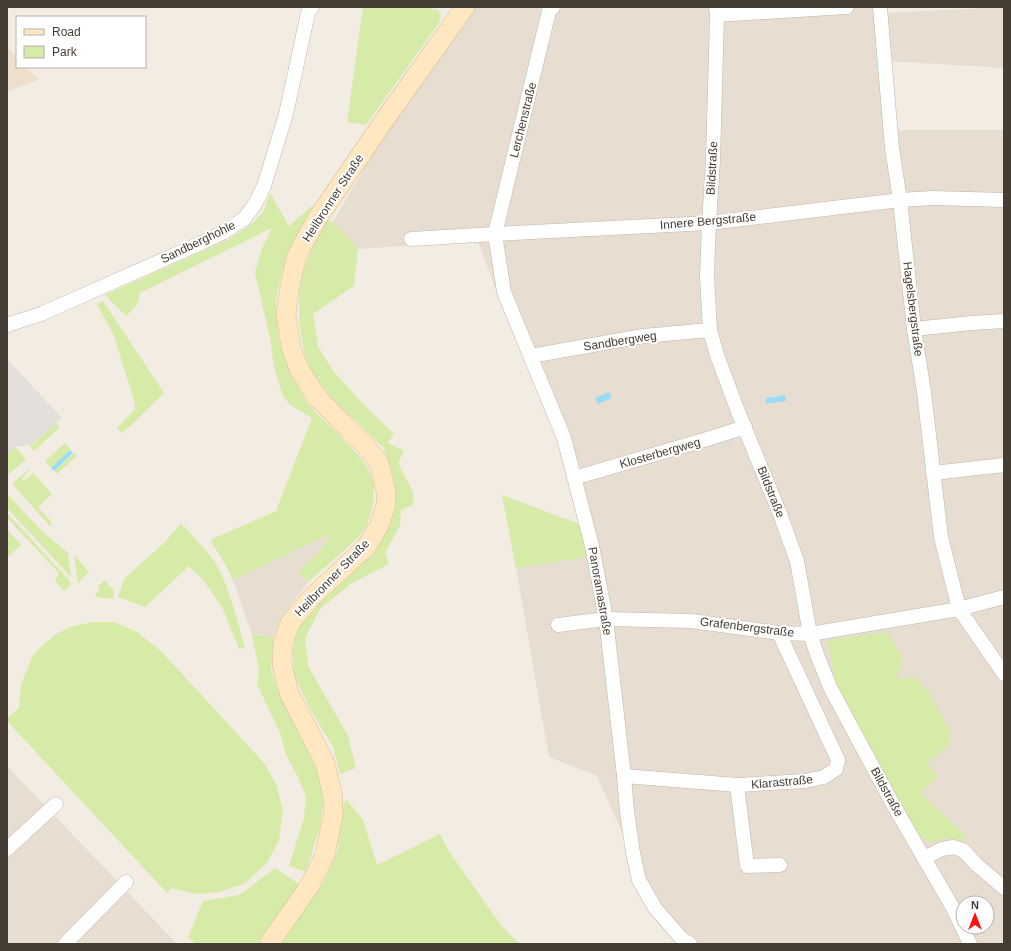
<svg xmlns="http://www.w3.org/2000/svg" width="1011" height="951" font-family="Arial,sans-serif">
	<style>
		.residential { fill: #e7ddd1; fill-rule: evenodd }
		.education { fill: #eddfcc }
		.green { fill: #d6eba8 }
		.parking { fill: #e3dfdc }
		.water { fill: #9adcf5 }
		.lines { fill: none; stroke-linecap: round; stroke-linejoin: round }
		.minor-casing { stroke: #c2b5a8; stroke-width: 15 }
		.secondary-casing { stroke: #dabd91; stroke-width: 20 }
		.minor { stroke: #fff; stroke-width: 14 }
		.secondary { stroke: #ffe8c1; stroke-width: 19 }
		.labels { text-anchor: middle; stroke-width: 4; stroke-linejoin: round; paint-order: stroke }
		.street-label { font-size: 12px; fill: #453c33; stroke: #fff }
	</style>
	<rect width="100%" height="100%" fill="#f3ece3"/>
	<g class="residential">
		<path d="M 460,7 L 886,7 L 886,13 L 1004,7 L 1004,68 L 890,61 L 896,130 L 1004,130 L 1004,944 L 680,944 L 654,914 L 633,884 L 624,836 L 597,776 L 549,757 L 516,568 L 588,557 L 568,465 L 504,312 L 478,241 L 358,249 L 333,222 L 431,53 ZM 963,903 L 987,903 L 987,927 L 963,927 Z"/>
		<path d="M 331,534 L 320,552 L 298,571 L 308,582 L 281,619 L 274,637 L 252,635 L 233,580 Z"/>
		<path d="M 7,766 L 177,944 L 7,944 Z"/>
	</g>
	<path class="education" d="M 7,47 L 17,57 L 17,67 L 26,67 L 39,80 L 7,91 Z"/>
	<g class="green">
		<path d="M 363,7 L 422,7 L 438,10 L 441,16 L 439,23 L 366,125 L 347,122 Z"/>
		<path d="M 270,193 L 289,226 L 314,204 L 295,239 L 286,260 L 278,287 L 276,303 L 279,341 L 289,371 L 306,401 L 317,414 L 348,444 L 362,460 L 369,471 L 374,485 L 373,506 L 367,525 L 358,538 L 308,582 L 298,571 L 320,552 L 330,534 L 233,580 L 224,562 L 210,540 L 276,511 L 312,418 L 290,405 L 283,396 L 274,367 L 270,338 L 255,273 L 261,251 L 272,228 L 140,293 L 137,305 L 126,316 L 105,295 L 227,240 L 252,224 L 263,212 Z"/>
		<path d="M 325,221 L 333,222 L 358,249 L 354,286 L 313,314 L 318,347 L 334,372 L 364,405 L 394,434 L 388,443 L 404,451 L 398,463 L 414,494 L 413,505 L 401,510 L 400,526 L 385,553 L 389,564 L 352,583 L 320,609 L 305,638 L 308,666 L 348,736 L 356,768 L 340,774 L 333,747 L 309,707 L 294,674 L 293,654 L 295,639 L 298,628 L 311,610 L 375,552 L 384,537 L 396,503 L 395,484 L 391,468 L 383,447 L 335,401 L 322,386 L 310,368 L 304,352 L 299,321 L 299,294 L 302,276 L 308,258 Z"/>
		<path d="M 103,301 L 164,393 L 130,426 L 122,433 L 117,428 L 135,409 L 135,404 L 114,336 L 97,304 Z"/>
		<path d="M 50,416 L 59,426 L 59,428 L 34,451 L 25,440 L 33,444 L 54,425 Z"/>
		<path d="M 65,443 L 71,449 L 51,468 L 45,461 Z"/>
		<path d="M 15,447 L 26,459 L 7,476 L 7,454 Z"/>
		<path d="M 74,453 L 77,456 L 57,474 L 54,471 Z"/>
		<path d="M 29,469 L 30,470 L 22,478 L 24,481 L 33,473 L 52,494 L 38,507 L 52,523 L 50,526 L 13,485 L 13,483 Z"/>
		<path d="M 7,494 L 43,532 L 68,553 L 71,577 L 7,508 Z"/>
		<path d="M 502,495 L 579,524 L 588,557 L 516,568 Z"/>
		<path d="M 7,513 L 70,581 L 71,585 L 64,591 L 55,581 L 59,573 L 7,518 Z"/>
		<path d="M 181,523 C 191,535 203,546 212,558 C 229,582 237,620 245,648 L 239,649 L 223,609 L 204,581 L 189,566 L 145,607 L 118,597 L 124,579 L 166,541 Z"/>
		<path d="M 7,529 L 21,545 L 7,558 Z"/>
		<path d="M 74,555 L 89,572 L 78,583 Z"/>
		<path d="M 104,580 L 114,590 L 113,599 L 97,597 L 95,595 L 100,590 L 98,587 Z"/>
		<path d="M 92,622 L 114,622 L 137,632 L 161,651 L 264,763 L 276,783 L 283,811 L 279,840 L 267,863 L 244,884 L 219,892 L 196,894 L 171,888 L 167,893 L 7,721 L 7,718 L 19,708 L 21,685 L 32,657 L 41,647 L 56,634 L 70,627 Z"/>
		<path d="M 887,632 L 903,659 L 897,679 L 915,677 L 928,691 L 952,735 L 948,746 L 926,764 L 939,776 L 920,793 L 965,835 L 965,841 L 946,838 L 931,843 L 919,836 L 834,682 L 832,660 L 826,641 L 834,639 Z"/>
		<path d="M 252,635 L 274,637 L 271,669 L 280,697 L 306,747 L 324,786 L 323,806 L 320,827 L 306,872 L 289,866 L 304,818 L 306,796 L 297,775 L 286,755 L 280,733 L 257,684 L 259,670 Z"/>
		<path d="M 346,799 L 363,820 L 377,865 L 440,834 L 448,850 L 500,924 L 519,944 L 281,944 L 325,880 L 339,847 L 335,826 Z"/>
		<path d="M 275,868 L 299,884 L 277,918 L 256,944 L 196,944 L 188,937 L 203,901 L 239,895 L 266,875 Z"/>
	</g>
	<path class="parking" d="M 7,359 L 62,418 L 32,444 L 15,447 L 7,454 Z"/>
	<g class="water">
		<path d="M 609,392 L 612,398 L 598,404 L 595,398 Z"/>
		<path d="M 785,395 L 786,401 L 766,404 L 766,398 Z"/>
		<path d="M 70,450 L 73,453 L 54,471 L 51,468 Z"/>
	</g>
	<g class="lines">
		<g class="minor-casing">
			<g id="minor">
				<path d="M 553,7 L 549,11 L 495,234 L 504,292 L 564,438 L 592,546 L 606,619 L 624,776 L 627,811 L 633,853 L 639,880 L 655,908 L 682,939 L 690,944"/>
				<path d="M 716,7 L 717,15 L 713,160 L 709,223 L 707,276 L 710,330 L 717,355 L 737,409 L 780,514 L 797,561 L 810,634 L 818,657 L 830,687 L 891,801 L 953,908 L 970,944"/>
				<path d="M 880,7 L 892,148 L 900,200 L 914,329 L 924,392 L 941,537 L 959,609 L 1004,674"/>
				<path d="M 717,15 L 847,7"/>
				<path d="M 411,239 L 495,234 L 709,223 L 900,200 L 933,198 L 1004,200"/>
				<path d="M 7,325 L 41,314 L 201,243 L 222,233 L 244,219 L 255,204 L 264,186 L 286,114 L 308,13 L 312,7"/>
				<path d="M 914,329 L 972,323 L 1004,321"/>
				<path d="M 531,356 L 643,336 L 710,330"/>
				<path d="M 933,473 L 1004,465"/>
				<path d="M 574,478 L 714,437 L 745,427"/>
				<path d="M 558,625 L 606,619 L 691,621 L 779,633 L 810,634 L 959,609 L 1004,597"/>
				<path d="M 624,776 L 737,785 L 805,781 L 824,777 L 836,769 L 838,760 L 779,633"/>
				<path d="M 737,785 L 747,866 L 780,865"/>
				<path d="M 7,849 L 56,804"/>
				<path d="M 924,858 L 942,849 L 953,847 L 963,850 L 977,865 L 1004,888"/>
				<path d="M 65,944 L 126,882"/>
			</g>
		</g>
		<g class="secondary-casing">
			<path id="secondary" d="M 269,944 L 310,885 L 325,855 L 333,815 L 333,797 L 325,763 L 289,693 L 282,665 L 283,644 L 290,623 L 312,597 L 366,547 L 379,526 L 386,505 L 386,491 L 379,463 L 363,443 L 348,429 L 317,397 L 299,369 L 291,347 L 286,314 L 290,285 L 297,255 L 317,219 L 388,115 L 465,7"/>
		</g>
		<use href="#minor" class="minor"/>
		<use href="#secondary" class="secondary"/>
	</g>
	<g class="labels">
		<g class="street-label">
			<text transform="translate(523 120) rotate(-76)" y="4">Lerchenstraße</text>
			<text transform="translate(712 168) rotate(-87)" y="4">Bildstraße</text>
			<text transform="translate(333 198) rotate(-57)" y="4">Heilbronner Straße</text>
			<text transform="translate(708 221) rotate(-5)" y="4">Innere Bergstraße</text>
			<text transform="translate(198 242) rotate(-26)" y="4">Sandberghohle</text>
			<text transform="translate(913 309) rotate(83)" y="4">Hagelsbergstraße</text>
			<text transform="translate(620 341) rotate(-9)" y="4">Sandbergweg</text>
			<text transform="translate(660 453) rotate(-16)" y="4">Klosterbergweg</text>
			<text transform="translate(771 492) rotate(68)" y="4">Bildstraße</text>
			<text transform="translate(332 578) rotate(-46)" y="4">Heilbronner Straße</text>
			<text transform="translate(600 591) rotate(80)" y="4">Panoramastraße</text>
			<text transform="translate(747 627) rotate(7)" y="4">Grafenbergstraße</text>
			<text transform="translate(782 782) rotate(-5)" y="4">Klarastraße</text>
			<text transform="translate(887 792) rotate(61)" y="4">Bildstraße</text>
		</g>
	</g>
	<rect width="1011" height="951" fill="none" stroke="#453c33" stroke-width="16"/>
	<rect x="16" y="16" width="130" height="52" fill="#ffffff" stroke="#b5b1ad"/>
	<rect x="24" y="29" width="20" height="6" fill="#ffe8c1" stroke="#b5b1ad"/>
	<text x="52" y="36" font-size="12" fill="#453c33">Road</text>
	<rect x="24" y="46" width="20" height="12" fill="#d6eba8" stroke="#b5b1ad"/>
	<text x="52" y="56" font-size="12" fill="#453c33">Park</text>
	<g transform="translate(975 915)"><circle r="19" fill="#ffffff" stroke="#b5b1ad"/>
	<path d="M0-3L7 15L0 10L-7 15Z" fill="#ff120e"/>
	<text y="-6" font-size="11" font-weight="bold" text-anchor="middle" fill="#453c33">N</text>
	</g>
</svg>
